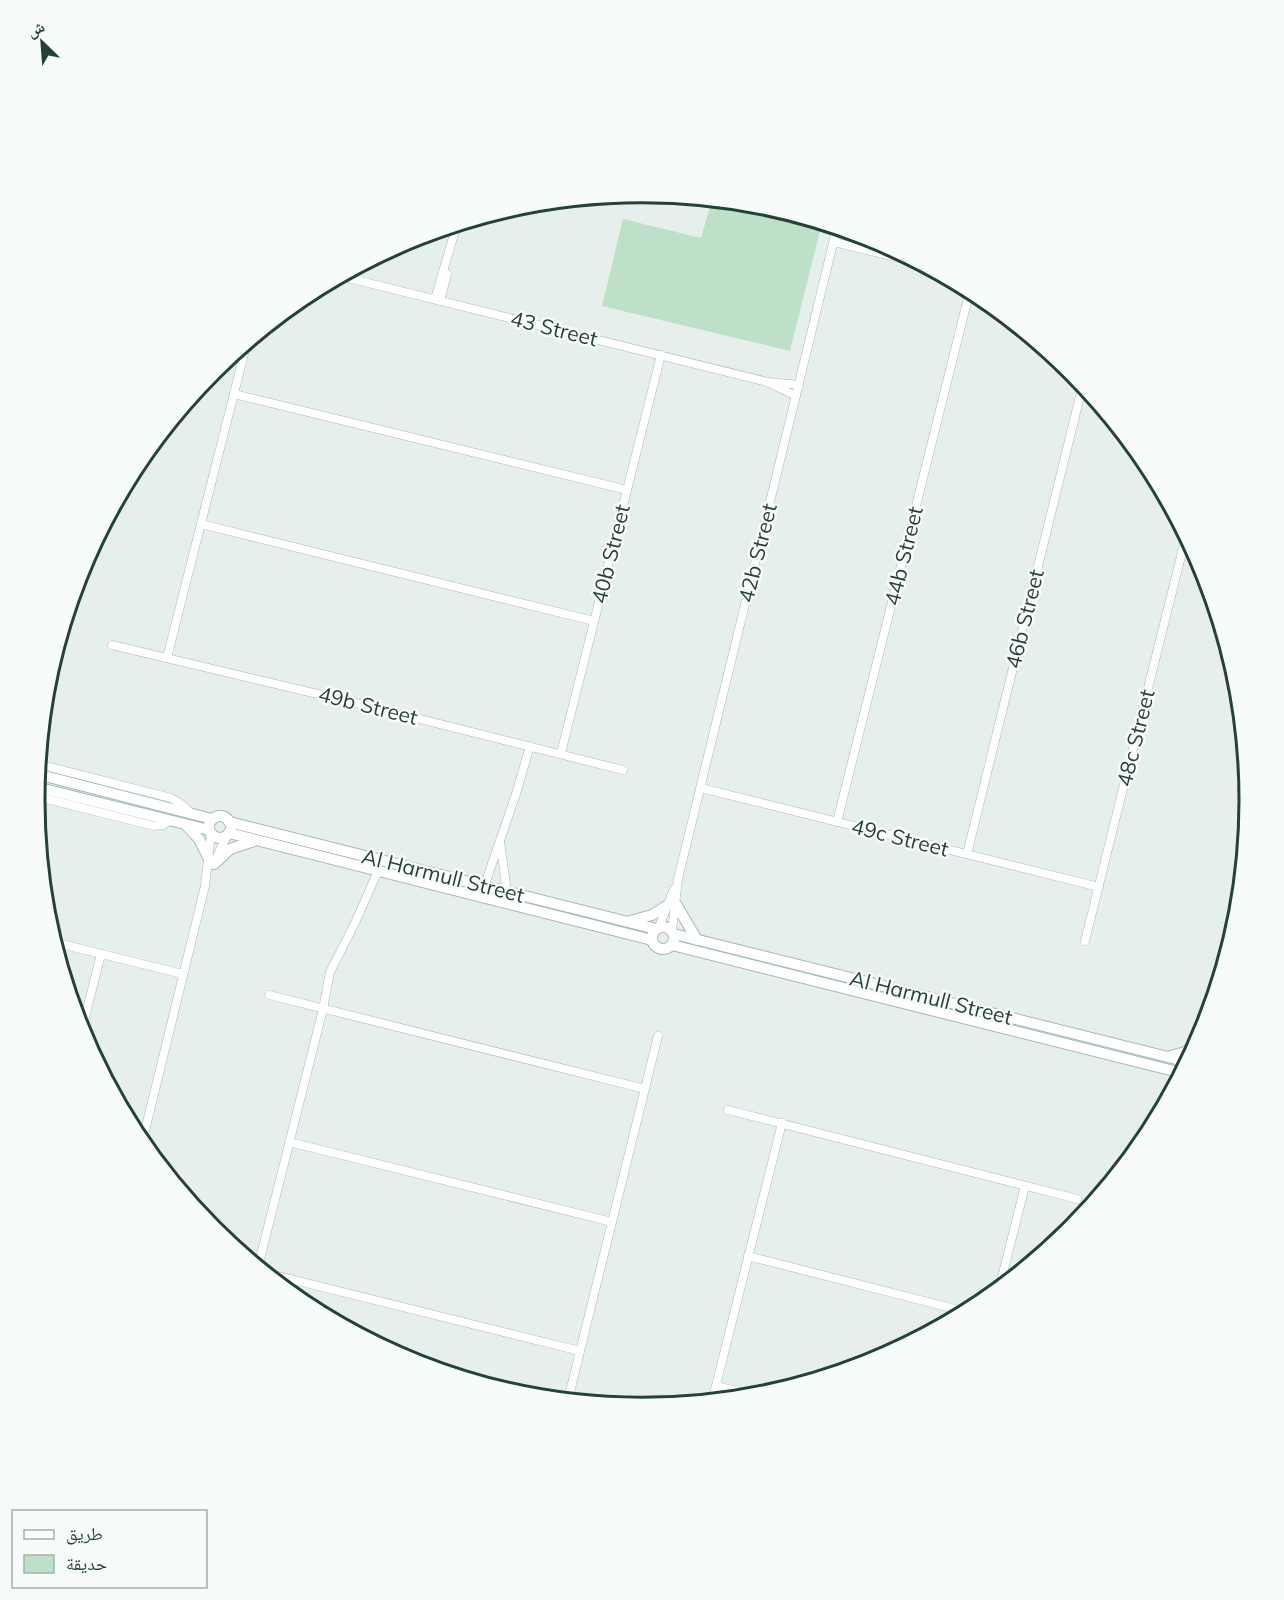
<svg xmlns="http://www.w3.org/2000/svg" width="1284" height="1600" font-family="Mulish,'Noto Naskh Arabic',sans-serif">
	<style>
		.green { fill: #bfe0c8 }
		.lines { fill: none; stroke-linecap: round; stroke-linejoin: round }
		.street-casing { stroke: #a8b8b2; stroke-width: 9 }
		.secondary-casing { stroke: #a4bbb3; stroke-width: 12 }
		.street { stroke: #fff; stroke-width: 8 }
		.secondary { stroke: #fff; stroke-width: 10 }
		.labels { text-anchor: middle; stroke-width: 5; stroke-linejoin: round; paint-order: stroke }
		.street-label { font-size: 21px; fill: #24423a; stroke: #f7fbf9 }
		.rim { fill: none; stroke: #24423a; stroke-width: 3 }
	</style>
	<rect width="100%" height="100%" fill="#e6efeb"/>
	<path class="green" d="M 712,199 L 761,204 L 822,223 L 790,351 L 602,306 L 623,219 L 701,238 Z"/>
	<g class="lines">
		<g class="street-casing">
			<g id="street">
				<path d="M 834,242 L 920,263"/>
				<path d="M 340,276 L 768,382 L 799,385"/>
				<path d="M 435,299 L 457,224"/>
				<path d="M 440,301 L 447,274"/>
				<path d="M 769,383 L 796,396"/>
				<path d="M 234,394 L 627,490"/>
				<path d="M 201,524 L 594,621"/>
				<path d="M 112,645 L 364,705 L 623,770"/>
				<path d="M 167,658 L 247,342"/>
				<path d="M 561,753 L 661,355"/>
				<path d="M 38,764 L 171,798 L 180,803 L 191,813"/>
				<path d="M 701,788 L 1099,887"/>
				<path d="M 35,796 L 154,826 L 163,825 L 170,820"/>
				<path d="M 837,822 L 970,290"/>
				<path d="M 500,842 L 507,892"/>
				<path d="M 967,854 L 1083,384"/>
				<path d="M 216,859 L 227,835"/>
				<path d="M 484,887 L 516,794 L 530,746"/>
				<path d="M 659,927 L 674,889"/>
				<path d="M 672,931 L 678,879 L 837,227"/>
				<path d="M 1085,941 L 1186,536"/>
				<path d="M 53,942 L 183,974"/>
				<path d="M 269,995 L 645,1089"/>
				<path d="M 81,1033 L 101,954"/>
				<path d="M 728,1110 L 1077,1199"/>
				<path d="M 289,1142 L 612,1222"/>
				<path d="M 142,1143 L 205,886 L 211,833"/>
				<path d="M 748,1256 L 967,1312"/>
				<path d="M 258,1267 L 323,1009 L 330,972 L 354,925 L 378,871"/>
				<path d="M 266,1273 L 580,1351"/>
				<path d="M 999,1289 L 1025,1186"/>
				<path d="M 716,1386 L 756,1396"/>
				<path d="M 568,1400 L 658,1036"/>
				<path d="M 712,1401 L 782,1123"/>
			</g>
		</g>
		<g class="secondary-casing">
			<g id="secondary">
				<path d="M 37,774 L 212,819"/>
				<path d="M 36,787 L 209,830"/>
				<circle cx="220" cy="827" r="11"/>
				<path d="M 229,822 L 656,929"/>
				<path d="M 186,825 L 199,839 L 209,859"/>
				<path d="M 229,833 L 652,940"/>
				<path d="M 214,864 L 230,849 L 254,841"/>
				<path d="M 676,904 L 697,940"/>
				<path d="M 630,921 L 652,915 L 668,905"/>
				<circle cx="663" cy="938" r="11"/>
				<path d="M 674,934 L 1188,1062"/>
				<path d="M 672,945 L 1182,1073"/>
				<path d="M 1170,1056 L 1185,1052 L 1197,1044"/>
			</g>
		</g>
		<use href="#street" class="street"/>
		<use href="#secondary" class="secondary"/>
	</g>
	<g class="labels">
		<g class="street-label">
			<text transform="translate(554 329) rotate(14)" y="7">43 Street</text>
			<text transform="translate(758 553) rotate(-76)" y="7">42b Street</text>
			<text transform="translate(611 554) rotate(-76)" y="7">40b Street</text>
			<text transform="translate(904 556) rotate(-76)" y="7">44b Street</text>
			<text transform="translate(1025 619) rotate(-76)" y="7">46b Street</text>
			<text transform="translate(368 706) rotate(14)" y="7">49b Street</text>
			<text transform="translate(1136 738) rotate(-76)" y="7">48c Street</text>
			<text transform="translate(900 838) rotate(14)" y="7">49c Street</text>
			<text transform="translate(443 876) rotate(14)" y="7">Al Harmull Street</text>
			<text transform="translate(931 998) rotate(14)" y="7">Al Harmull Street</text>
		</g>
	</g>
	<path d="M0 0H1284V1600H0ZM45 800a597 597 0 1 1 1194 0a597 597 0 1 1-1194 0Z" fill="#f7fbf9" fill-rule="evenodd"/>
	<path class="rim" d="M45 800a597 597 0 1 1 1194 0a597 597 0 1 1-1194 0Z"/>
	<rect x="12" y="1510" width="195" height="78" fill="#f7fbf9" stroke="#a3b1ad" stroke-width="1.5"/>
	<rect x="24" y="1530" width="30" height="9" fill="#ffffff" stroke="#a3b1ad" stroke-width="1.5"/>
	<text x="66" y="1540" font-size="18" fill="#24423a">طريق</text>
	<rect x="24" y="1555" width="30" height="18" fill="#bfe0c8" stroke="#a3b1ad" stroke-width="1.5"/>
	<text x="66" y="1570" font-size="18" fill="#24423a">حديقة</text>
	<g transform="translate(42 42) rotate(335)" stroke="#f7fbf9" stroke-width="4.5" paint-order="stroke">
	<path d="M0-4.5L10 22L0 15L-10 22Z" fill="#24423a"/>
	<text y="-9" font-size="16" font-weight="bold" text-anchor="middle" fill="#24423a">ش</text>
	</g>
</svg>
